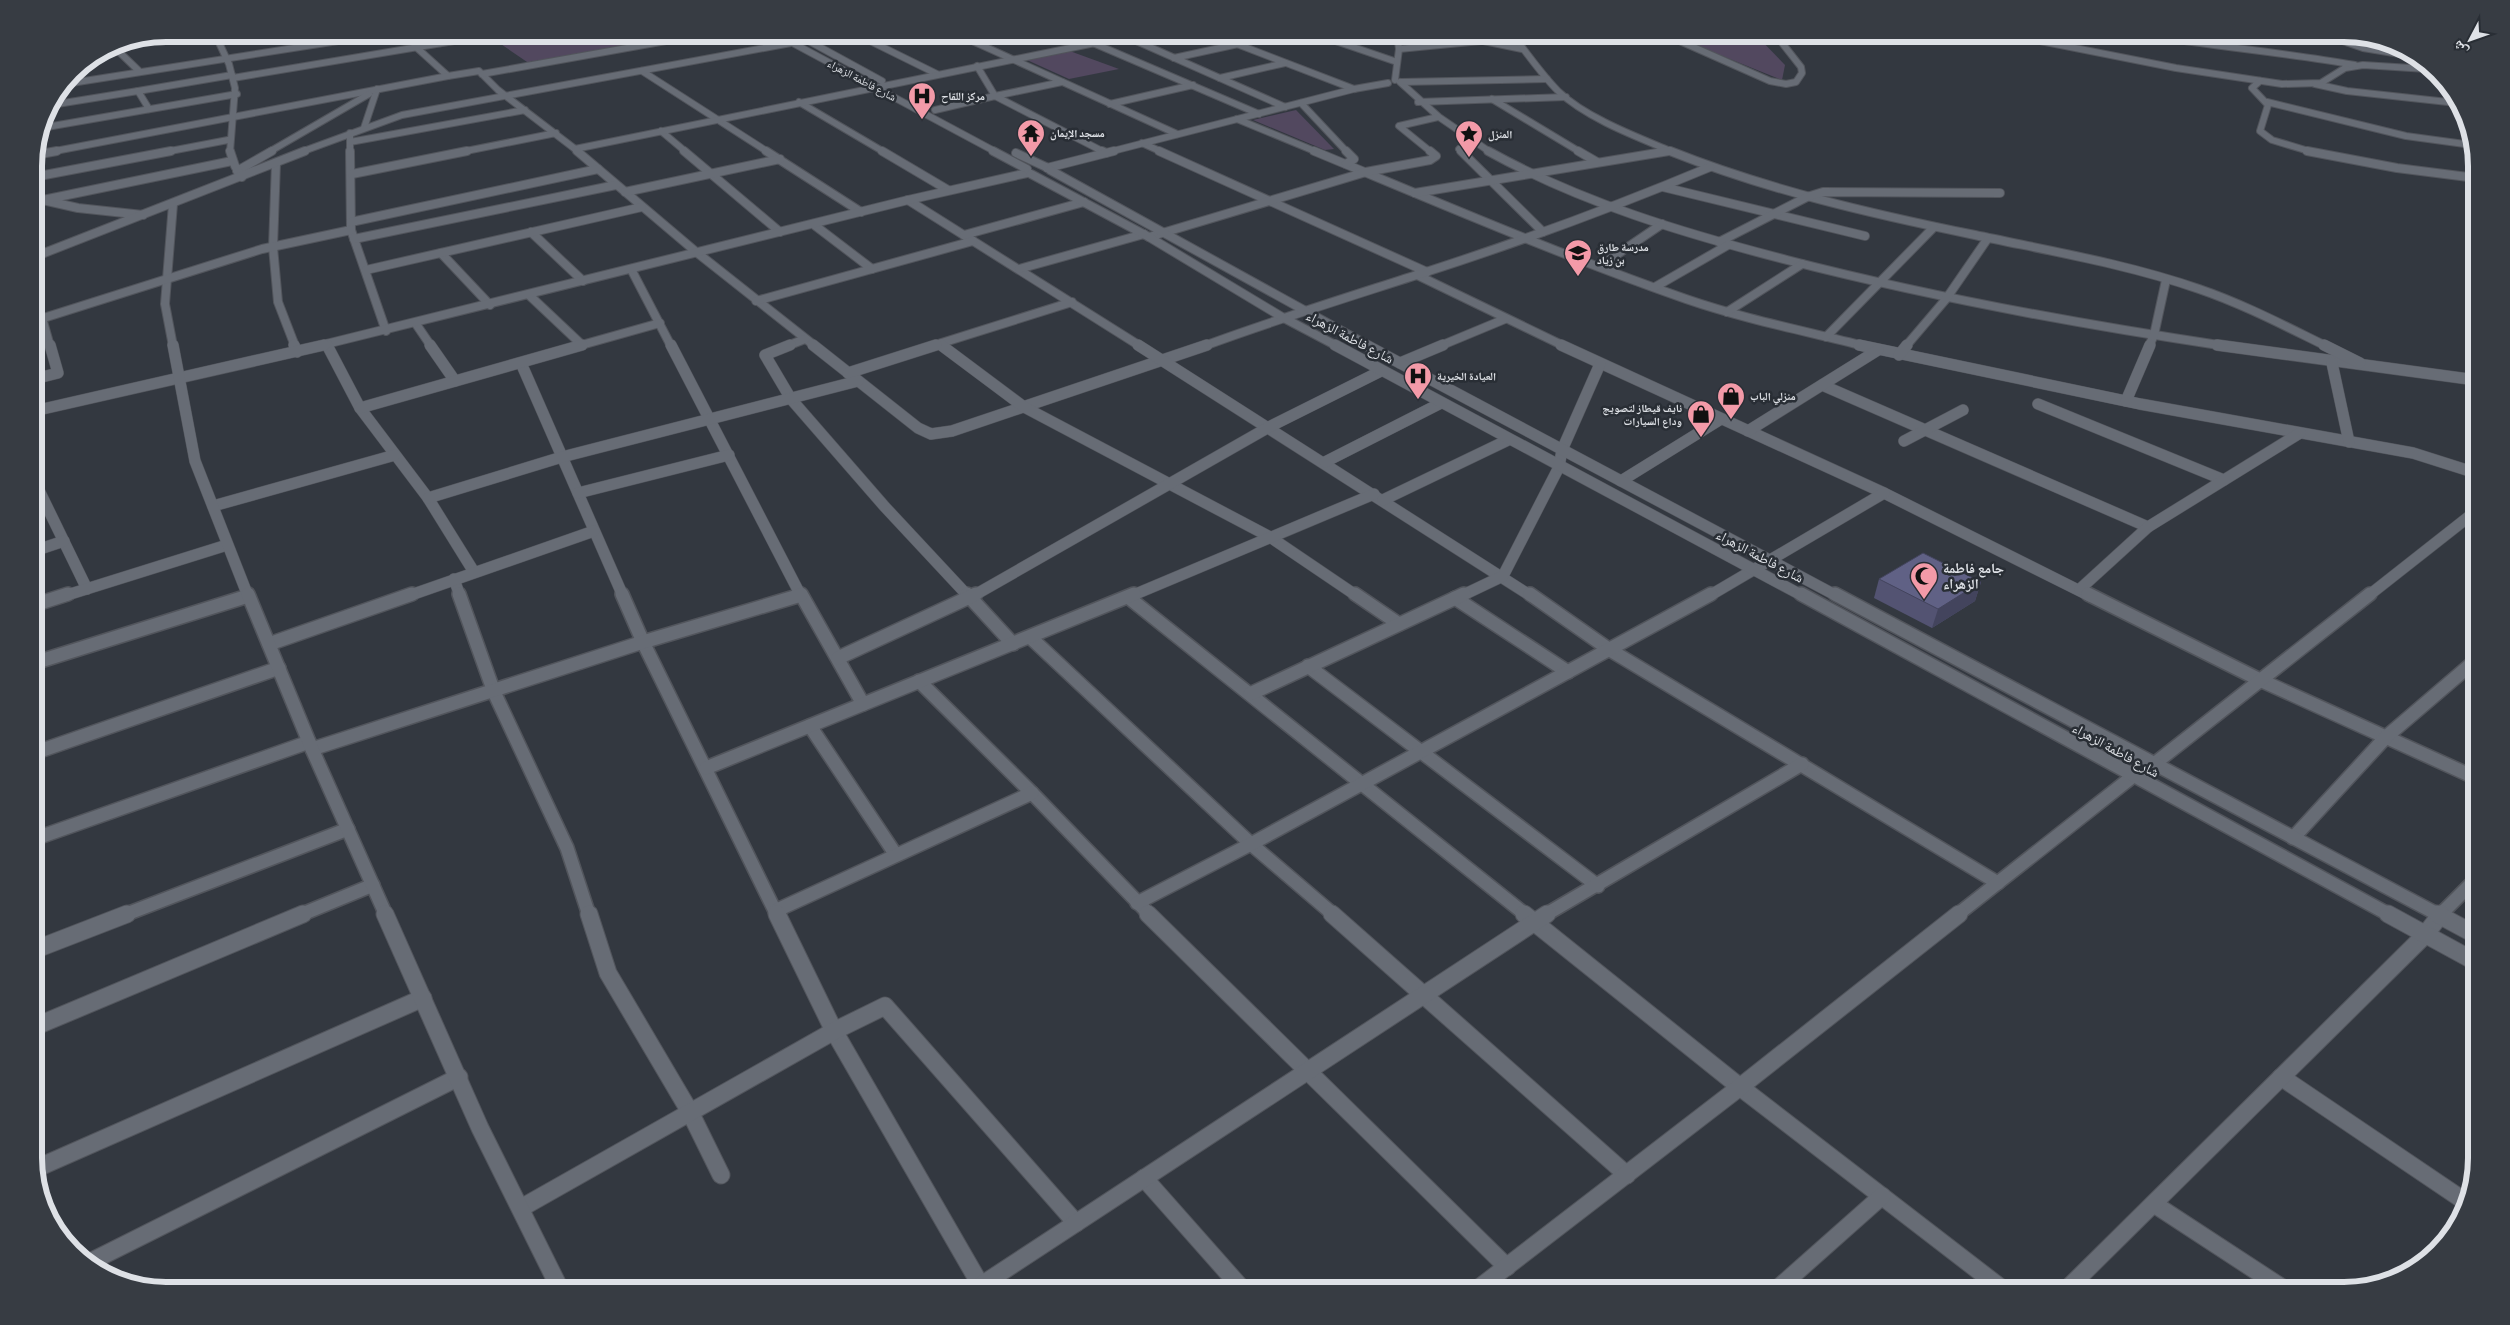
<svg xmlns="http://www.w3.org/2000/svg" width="2510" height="1325" font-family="'Crimson Pro','Noto Naskh Arabic',serif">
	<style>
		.green { fill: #52485f }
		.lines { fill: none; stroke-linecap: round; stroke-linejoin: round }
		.minor-far4-casing { stroke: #52555c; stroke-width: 8 }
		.minor-far3-casing { stroke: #52555c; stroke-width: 10 }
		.minor-far2-casing { stroke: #52555c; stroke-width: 12 }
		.minor-far1-casing { stroke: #52555c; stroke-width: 16 }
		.minor-casing { stroke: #52555c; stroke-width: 19 }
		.tertiary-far4-casing { stroke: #52555c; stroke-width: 8 }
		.tertiary-far3-casing { stroke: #52555c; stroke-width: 10 }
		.tertiary-far2-casing { stroke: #52555c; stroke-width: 12 }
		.tertiary-far1-casing { stroke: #52555c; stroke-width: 16 }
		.tertiary-casing { stroke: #52555c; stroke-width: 19 }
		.secondary-far4-casing { stroke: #52555c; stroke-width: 8 }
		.secondary-far3-casing { stroke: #52555c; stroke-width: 10 }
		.secondary-far2-casing { stroke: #52555c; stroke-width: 12 }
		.secondary-far1-casing { stroke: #52555c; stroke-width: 16 }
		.secondary-casing { stroke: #52555c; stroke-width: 19 }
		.minor-far4 { stroke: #676c75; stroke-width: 6 }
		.minor-far3 { stroke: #676c75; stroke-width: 8 }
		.minor-far2 { stroke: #676c75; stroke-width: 11 }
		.minor-far1 { stroke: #676c75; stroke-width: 13 }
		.minor { stroke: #676c75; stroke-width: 17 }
		.tertiary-far4 { stroke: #676c75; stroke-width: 6 }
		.tertiary-far3 { stroke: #676c75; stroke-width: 8 }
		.tertiary-far2 { stroke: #676c75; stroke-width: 11 }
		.tertiary-far1 { stroke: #676c75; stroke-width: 13 }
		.tertiary { stroke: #676c75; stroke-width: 17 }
		.secondary-far4 { stroke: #676c75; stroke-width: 6 }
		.secondary-far3 { stroke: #676c75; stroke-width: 8 }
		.secondary-far2 { stroke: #676c75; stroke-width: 11 }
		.secondary-far1 { stroke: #676c75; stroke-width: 13 }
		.secondary { stroke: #676c75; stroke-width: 17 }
		.wall { fill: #535372 }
		.shaded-wall { fill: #43445d }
		.building { fill: #606185; stroke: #43445d }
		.labels { text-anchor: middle; stroke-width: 5; stroke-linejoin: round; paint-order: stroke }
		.far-street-label { font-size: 11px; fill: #dee1e6; stroke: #292e35 }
		.far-poi-label { font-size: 11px; font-weight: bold; fill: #dee1e6; stroke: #292e35; text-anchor: start }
		.street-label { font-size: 14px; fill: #dee1e6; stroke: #292e35 }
		.poi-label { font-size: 14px; font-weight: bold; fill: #dee1e6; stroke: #292e35; text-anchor: start }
		.rim { fill: none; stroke: #dee1e6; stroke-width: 6 }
	</style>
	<rect width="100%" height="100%" fill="#333840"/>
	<g class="green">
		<path d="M 516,34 L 693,34 L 530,64 L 492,38 Z"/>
		<path d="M 1668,34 L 1755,34 L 1785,65 L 1782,80 Z"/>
		<path d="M 1067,50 L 1119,69 L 1069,79 L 1027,60 Z"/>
		<path d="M 1296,110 L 1334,149 L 1325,150 L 1253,120 Z"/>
	</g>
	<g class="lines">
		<g class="minor-far4-casing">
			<g id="minor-far4">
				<path d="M 427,34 L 440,43"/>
				<path d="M 856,34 L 937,74"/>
				<path d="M 957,34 L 1177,134"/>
				<path d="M 1072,34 L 1259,114"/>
				<path d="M 1211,34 L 1354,89"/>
				<path d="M 1315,34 L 1397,62"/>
				<path d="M 1450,34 L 1522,49"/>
				<path d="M 1512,34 C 1527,53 1541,74 1558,91 C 1586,118 1637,137 1673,152"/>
				<path d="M 1664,34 L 1770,81 L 1786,84 L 1796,82 L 1802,73 L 1801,67 L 1775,34"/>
				<path d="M 2004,34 L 2176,68 L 2282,84 L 2321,83 L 2345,68 L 2363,65 L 2427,69"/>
				<path d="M 2142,34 C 2213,47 2284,52 2355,65"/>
				<path d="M 2239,34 L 2283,37 L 2305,34 L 2325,35 L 2363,48 L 2412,56"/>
				<path d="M 779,36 L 789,34"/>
				<path d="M 1125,36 L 1285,107"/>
				<path d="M 113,46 L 139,71"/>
				<path d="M 416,47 L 448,76 L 479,71 L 498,90 L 579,152"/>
				<path d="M 1399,49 L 1481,41"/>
				<path d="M 1174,58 L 1284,34"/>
				<path d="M 977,66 L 995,96 L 1062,82"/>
				<path d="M 642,71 L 768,152"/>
				<path d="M 482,74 L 705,34"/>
				<path d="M 233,78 L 496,34"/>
				<path d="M 1220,78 L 1285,63"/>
				<path d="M 1395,80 L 1399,49 L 1397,34"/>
				<path d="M 2260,81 L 2252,88 L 2268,105 L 2260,131 L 2272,140 L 2312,152"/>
				<path d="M 1400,82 L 1439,117 L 1490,152"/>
				<path d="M 1401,82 L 1547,79"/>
				<path d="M 65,84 L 383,34"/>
				<path d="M 2315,84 L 2347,91 L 2457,103"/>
				<path d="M 138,91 L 232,75"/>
				<path d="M 1492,99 L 1580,152"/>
				<path d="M 799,102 L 884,152"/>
				<path d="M 1418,102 L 1566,97"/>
				<path d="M 2267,102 L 2406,136 L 2472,145"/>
				<path d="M 1301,103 L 1347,152"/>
				<path d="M 1110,104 L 1193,85"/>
				<path d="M 51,105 L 138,91 L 149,109"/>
				<path d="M 935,110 L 995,96 L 1104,152"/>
				<path d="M 1237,119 L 1317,152"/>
				<path d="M 41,128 L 237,94"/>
				<path d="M 364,128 L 377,89"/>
				<path d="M 661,131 L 686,152"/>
				<path d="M 350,133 L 350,152"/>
				<path d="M 350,142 L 525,110"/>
				<path d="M 1142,143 L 1162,152"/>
				<path d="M 575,149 L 1139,34"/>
				<path d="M 1459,149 L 1462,152"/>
				<path d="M 50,152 L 448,76"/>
				<path d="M 165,152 L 228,140"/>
				<path d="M 269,152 L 369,94"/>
				<path d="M 461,152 L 556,133"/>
				<path d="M 1109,152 L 1354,89 L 1388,83"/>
				<path d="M 1431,152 L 1399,126 L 1438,117"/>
				<path d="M 1663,152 L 1669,151"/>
			</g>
		</g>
		<g class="minor-far3-casing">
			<g id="minor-far3">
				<path d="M 350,151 L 351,230 L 386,331"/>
				<path d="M 577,151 L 695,251 L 815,346"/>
				<path d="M 684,151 L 780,232"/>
				<path d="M 766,151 L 861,212"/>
				<path d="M 882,151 L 948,190"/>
				<path d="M 1102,151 L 1106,153"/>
				<path d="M 1159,151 L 1427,272"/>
				<path d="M 1314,151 C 1437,202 1560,255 1686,299 C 1744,319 1805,331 1864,346"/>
				<path d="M 1461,151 L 1543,232"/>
				<path d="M 1488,151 C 1582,203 1683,233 1787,260 C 1931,297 2078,324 2225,346"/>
				<path d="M 1578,151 L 1597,162"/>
				<path d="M 1670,151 C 1768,190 1872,214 1975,235 C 2050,251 2127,264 2199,289 C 2243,304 2285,326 2326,346"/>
				<path d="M 2307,151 L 2397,168 L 2476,178"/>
				<path d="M 35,155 L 57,151"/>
				<path d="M 276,163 L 273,247 L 278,302 L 295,346"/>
				<path d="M 1346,164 L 1354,159 L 1346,151"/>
				<path d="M 1047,168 L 1114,151"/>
				<path d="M 237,171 L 272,151"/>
				<path d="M 352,174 L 467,151"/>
				<path d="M 34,177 L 171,151"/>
				<path d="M 1663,187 L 1865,236"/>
				<path d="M 625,192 L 780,159"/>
				<path d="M 1415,193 L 1669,151"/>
				<path d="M 34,198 L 78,208 L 143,215"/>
				<path d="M 43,200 L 232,161"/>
				<path d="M 908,200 L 1140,346"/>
				<path d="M 351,222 L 598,169"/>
				<path d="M 813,224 L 872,269"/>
				<path d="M 531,232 L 583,281"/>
				<path d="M 964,235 L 1084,202"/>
				<path d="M 1149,237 L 1366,172 L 1430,160 L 1436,156 L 1430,151"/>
				<path d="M 354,239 L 616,185"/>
				<path d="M 1719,242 L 1807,197 L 1823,192 L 2000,193"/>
				<path d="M 441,253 L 490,305"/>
				<path d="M 1600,266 L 1662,224"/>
				<path d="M 631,269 L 671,346"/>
				<path d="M 1019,269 L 1144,234"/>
				<path d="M 366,270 L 642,207"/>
				<path d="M 1417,275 L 1564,346"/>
				<path d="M 1655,287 L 1728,245"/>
				<path d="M 529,295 L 582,345"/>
				<path d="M 756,301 L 973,241"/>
				<path d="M 1727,312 L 1802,264"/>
				<path d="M 42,318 L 50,346"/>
				<path d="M 416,324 L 431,346"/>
				<path d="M 1826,337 L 1934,227"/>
				<path d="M 940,344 L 943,346"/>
				<path d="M 318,346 L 908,200 L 1027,173"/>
				<path d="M 578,346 L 660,323"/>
				<path d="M 787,346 L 805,339"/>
				<path d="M 932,346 L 1072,302"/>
				<path d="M 1204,346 C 1277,319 1352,296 1426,272 C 1522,241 1617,206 1710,167"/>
				<path d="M 1440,346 L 1505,319"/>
				<path d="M 1906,346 L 1946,299 L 1988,238"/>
				<path d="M 2149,346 L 2154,335 L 2166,280"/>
			</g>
		</g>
		<g class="minor-far2-casing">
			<g id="minor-far2">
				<path d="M 294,345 L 297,352"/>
				<path d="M 327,345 L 360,408 L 428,498 L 474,572"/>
				<path d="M 430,345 L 455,381"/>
				<path d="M 671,345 L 801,596"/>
				<path d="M 790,345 L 765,355 L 791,399 L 885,507 L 968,596"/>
				<path d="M 813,345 L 918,428 L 931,434 L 952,431 L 1207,345"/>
				<path d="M 941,345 L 1024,407 L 1270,537 L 1357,596"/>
				<path d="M 1138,345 L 1531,596"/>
				<path d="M 1561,345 L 1884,493 L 2090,596"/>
				<path d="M 1859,345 L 2140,404 L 2413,453 L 2476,473"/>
				<path d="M 2217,345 L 2476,380"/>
				<path d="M 2324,345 L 2360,363"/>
				<path d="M 1899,355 L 1907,345"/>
				<path d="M 521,363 L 623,596"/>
				<path d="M 1400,363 L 1443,345"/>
				<path d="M 2332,363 L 2349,442"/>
				<path d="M 848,373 L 936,345"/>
				<path d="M 34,379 L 58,373 L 50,345"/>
				<path d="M 1822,385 L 2148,527"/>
				<path d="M 2126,401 L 2150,345"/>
				<path d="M 2038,404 L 2224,480"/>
				<path d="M 360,408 L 582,345"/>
				<path d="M 34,411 L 324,345"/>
				<path d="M 1748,431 L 1878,350"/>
				<path d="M 1904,441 L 1963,410"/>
				<path d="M 1325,462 L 1441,403"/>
				<path d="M 34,480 L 87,589"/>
				<path d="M 1621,481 L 1721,419"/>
				<path d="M 578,493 L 729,455"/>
				<path d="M 428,498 L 562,457 L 858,381"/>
				<path d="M 1383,500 L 1508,440"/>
				<path d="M 213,506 L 395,455"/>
				<path d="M 34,551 L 64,541"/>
				<path d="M 454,579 L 460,596"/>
				<path d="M 2080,589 L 2148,527 L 2300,433"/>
				<path d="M 64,596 L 227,545"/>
				<path d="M 408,596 L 594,531"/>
				<path d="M 799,596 L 801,595"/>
				<path d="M 973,596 L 1269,427 L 1381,371"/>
				<path d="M 1131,596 L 1374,494"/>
				<path d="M 1461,596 L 1503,576 L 1559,467 L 1562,450 L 1600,364"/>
				<path d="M 1709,596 L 1884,493"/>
				<path d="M 2368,596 L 2476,511"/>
			</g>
		</g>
		<g class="minor-far1-casing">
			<g id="minor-far1">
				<path d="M 459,594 L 494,692 L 567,848 L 589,915"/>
				<path d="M 622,594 L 643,642 L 777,915"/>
				<path d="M 801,594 L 863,704"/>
				<path d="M 967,594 L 1013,644"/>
				<path d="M 1355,594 L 1399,624"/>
				<path d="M 1530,594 L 1610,650 L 1998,883"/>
				<path d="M 2088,594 L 2260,680 L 2476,778"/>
				<path d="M 1128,597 L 1526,915"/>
				<path d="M 1455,598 L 1568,672"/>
				<path d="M 34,605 L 68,594"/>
				<path d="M 1030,637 L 1251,844 L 1334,915"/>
				<path d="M 269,644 L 412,594"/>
				<path d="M 838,658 L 976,594"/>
				<path d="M 34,663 L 248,596"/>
				<path d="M 1308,666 L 1598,886"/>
				<path d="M 919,681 L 1032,793 L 1150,915"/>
				<path d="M 1250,694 L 1464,594"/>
				<path d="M 810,726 L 896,855"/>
				<path d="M 312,749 L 643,642 L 801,595"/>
				<path d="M 34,753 L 279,668"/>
				<path d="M 2154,764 L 2370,594"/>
				<path d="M 706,768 L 1134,594"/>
				<path d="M 2293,838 L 2386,737 L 2476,660"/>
				<path d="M 34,839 L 309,742"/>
				<path d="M 1137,903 L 1251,844 L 1711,594"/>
				<path d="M 775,911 L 1032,793"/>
				<path d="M 124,915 L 348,829"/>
				<path d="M 300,915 L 373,885"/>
				<path d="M 1545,915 L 1802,764"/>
				<path d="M 1957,915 L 2132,777"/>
				<path d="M 2440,915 L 2476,879"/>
			</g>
		</g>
		<g class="minor-casing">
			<g id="minor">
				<path d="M 589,914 L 608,973 L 690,1112 L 721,1175"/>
				<path d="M 777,914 L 834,1031 L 984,1291"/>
				<path d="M 1148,914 L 1507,1267"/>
				<path d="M 1332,914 L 1627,1175"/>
				<path d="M 1524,914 L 1740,1087 L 2005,1291"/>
				<path d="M 34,950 L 127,914"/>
				<path d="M 34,1027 L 303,914"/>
				<path d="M 2281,1077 L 2466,1202"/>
				<path d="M 35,1169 L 423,998"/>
				<path d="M 1144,1178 L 1244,1291"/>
				<path d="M 2154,1204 L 2287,1291"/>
				<path d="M 521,1208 L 834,1031 L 885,1006 L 1076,1223"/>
				<path d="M 90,1262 L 459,1077"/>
				<path d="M 980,1286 L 1547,914"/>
				<path d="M 1475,1291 L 1740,1087 L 1959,914"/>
				<path d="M 1775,1291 L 1882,1196"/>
				<path d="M 2065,1291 L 2425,935 L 2441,914"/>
			</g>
		</g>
		<g class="tertiary-far4-casing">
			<g id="tertiary-far4">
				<path d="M 215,34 L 229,64 L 235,88 L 230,152"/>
				<path d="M 301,152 L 402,115 L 807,40"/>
			</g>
		</g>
		<g class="tertiary-far3-casing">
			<g id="tertiary-far3">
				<path d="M 230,151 L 235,166 L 242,177"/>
				<path d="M 173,204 L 165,304 L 173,346"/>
				<path d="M 34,257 L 305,151"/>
				<path d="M 34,321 L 262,249 L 351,230"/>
			</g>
		</g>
		<g class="tertiary-far2-casing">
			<path id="tertiary-far2" d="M 173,345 L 195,461 L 248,596"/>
		</g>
		<g class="tertiary-far1-casing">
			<path id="tertiary-far1" d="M 248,594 L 312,749 L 386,915"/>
		</g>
		<g class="tertiary-casing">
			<path id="tertiary" d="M 385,914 L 480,1128 L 561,1291"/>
		</g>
		<g class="secondary-far4-casing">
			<g id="secondary-far4">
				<path d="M 776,34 L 996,152"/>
				<path d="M 796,34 L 882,81"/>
			</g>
		</g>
		<g class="secondary-far3-casing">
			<g id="secondary-far3">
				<path d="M 993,151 L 1027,169"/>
				<path d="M 1016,153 L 1046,167"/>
				<path d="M 1050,170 L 1369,346"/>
				<path d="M 1031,174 L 1149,237 L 1282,317 L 1337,346"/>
			</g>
		</g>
		<g class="secondary-far2-casing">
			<g id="secondary-far2">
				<path d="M 1335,345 L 1803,596"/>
				<path d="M 1366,345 L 1837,596"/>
			</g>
		</g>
		<g class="secondary-far1-casing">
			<g id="secondary-far1">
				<path d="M 1801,594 L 2390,915"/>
				<path d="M 1835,594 L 2439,915"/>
			</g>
		</g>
		<g class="secondary-casing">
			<g id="secondary">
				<path d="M 2388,914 L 2476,962"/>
				<path d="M 2437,914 L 2476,935"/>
			</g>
		</g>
		<use href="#minor-far4" class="minor-far4"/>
		<use href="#minor-far3" class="minor-far3"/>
		<use href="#minor-far2" class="minor-far2"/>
		<use href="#minor-far1" class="minor-far1"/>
		<use href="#minor" class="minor"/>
		<use href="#tertiary-far4" class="tertiary-far4"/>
		<use href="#tertiary-far3" class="tertiary-far3"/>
		<use href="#tertiary-far2" class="tertiary-far2"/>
		<use href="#tertiary-far1" class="tertiary-far1"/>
		<use href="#tertiary" class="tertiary"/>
		<use href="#secondary-far4" class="secondary-far4"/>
		<use href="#secondary-far3" class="secondary-far3"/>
		<use href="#secondary-far2" class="secondary-far2"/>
		<use href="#secondary-far1" class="secondary-far1"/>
		<use href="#secondary" class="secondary"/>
	</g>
	<path class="wall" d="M 1879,579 L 1981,582 L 1975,601 L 1932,628 L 1874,598 Z"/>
	<path class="shaded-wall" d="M 1981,582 L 1975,601 L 1932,628 L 1938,609 Z"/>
	<path class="building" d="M 1923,553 L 1981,582 L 1938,609 L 1879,579 Z"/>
	<defs>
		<g id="hospital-pin" transform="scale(1.4375)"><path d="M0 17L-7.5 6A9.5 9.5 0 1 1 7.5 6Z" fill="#f39aa8" stroke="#292e35"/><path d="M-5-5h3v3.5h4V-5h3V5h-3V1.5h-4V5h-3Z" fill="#111"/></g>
		<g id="temple-pin" transform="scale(1.4375)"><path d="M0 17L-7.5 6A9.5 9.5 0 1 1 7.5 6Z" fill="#f39aa8" stroke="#292e35"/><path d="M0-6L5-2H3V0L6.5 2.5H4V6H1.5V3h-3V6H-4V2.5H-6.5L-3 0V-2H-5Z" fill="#111"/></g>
		<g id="sight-pin" transform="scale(1.4375)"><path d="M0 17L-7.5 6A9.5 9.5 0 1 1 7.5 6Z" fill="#f39aa8" stroke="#292e35"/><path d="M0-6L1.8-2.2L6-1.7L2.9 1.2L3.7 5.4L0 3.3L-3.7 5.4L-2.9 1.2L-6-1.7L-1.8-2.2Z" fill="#111"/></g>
		<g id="school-pin" transform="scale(1.4375)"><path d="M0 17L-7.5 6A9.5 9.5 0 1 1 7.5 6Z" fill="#f39aa8" stroke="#292e35"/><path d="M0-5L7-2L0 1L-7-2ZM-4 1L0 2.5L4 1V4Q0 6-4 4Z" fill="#111"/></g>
		<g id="shop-pin" transform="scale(1.4375)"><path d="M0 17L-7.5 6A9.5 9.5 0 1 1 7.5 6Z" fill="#f39aa8" stroke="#292e35"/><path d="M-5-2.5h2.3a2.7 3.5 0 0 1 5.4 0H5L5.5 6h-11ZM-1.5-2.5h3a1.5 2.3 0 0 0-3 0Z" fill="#111"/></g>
		<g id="mosque-pin" transform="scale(1.4375)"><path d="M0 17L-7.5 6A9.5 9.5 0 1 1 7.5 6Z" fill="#f39aa8" stroke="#292e35"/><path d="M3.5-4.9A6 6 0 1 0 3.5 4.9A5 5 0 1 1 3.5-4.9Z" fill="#111"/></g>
	</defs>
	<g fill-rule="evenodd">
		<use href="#hospital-pin" x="922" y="96"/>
		<use href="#temple-pin" x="1031" y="133"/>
		<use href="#sight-pin" x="1469" y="134"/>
		<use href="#school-pin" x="1578" y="253"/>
		<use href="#hospital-pin" x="1418" y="376"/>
		<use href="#shop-pin" x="1731" y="396"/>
		<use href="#shop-pin" x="1701" y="414"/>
		<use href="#mosque-pin" x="1924" y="576"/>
	</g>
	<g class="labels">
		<g class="far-street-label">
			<text transform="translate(862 80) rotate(28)" y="4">شارع فاطمة الزهراء</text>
		</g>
		<g class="far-poi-label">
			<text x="941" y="100">مركز اللقاح</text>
			<text x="1050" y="137">مسجد الإيمان</text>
			<text x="1488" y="138">المنزل</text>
			<text x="1597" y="251">مدرسة طارق<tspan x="1597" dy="13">بن زياد</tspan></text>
			<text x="1437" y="380">العيادة الخيرية</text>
			<text x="1750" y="400">منزلي الباب</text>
			<text x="1682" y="412" text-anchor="end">نايف قيطاز لتصويج<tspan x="1682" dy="13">وداع السيارات</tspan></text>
		</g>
		<g class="street-label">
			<text transform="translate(1350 337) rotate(28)" y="5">شارع فاطمة الزهراء</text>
			<text transform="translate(1760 556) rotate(28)" y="5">شارع فاطمة الزهراء</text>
			<text transform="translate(2116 750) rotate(29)" y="5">شارع فاطمة الزهراء</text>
		</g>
		<g class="poi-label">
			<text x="1943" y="573">جامع فاطمة<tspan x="1943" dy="16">الزهراء</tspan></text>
		</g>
	</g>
	<path d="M0 0H2510V1325H0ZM166 42H2344A124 124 0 0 1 2468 166V1158A124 124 0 0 1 2344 1282H166A124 124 0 0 1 42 1158V166A124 124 0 0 1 166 42Z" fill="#373c43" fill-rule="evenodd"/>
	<path class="rim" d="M166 42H2344A124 124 0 0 1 2468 166V1158A124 124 0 0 1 2344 1282H166A124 124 0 0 1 42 1158V166A124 124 0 0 1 166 42Z"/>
	<g transform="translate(2470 40) rotate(229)" stroke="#292e35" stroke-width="4" paint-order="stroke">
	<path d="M0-4L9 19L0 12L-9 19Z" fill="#dee1e6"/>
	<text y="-8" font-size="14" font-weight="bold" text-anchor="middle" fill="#dee1e6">ش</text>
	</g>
</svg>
